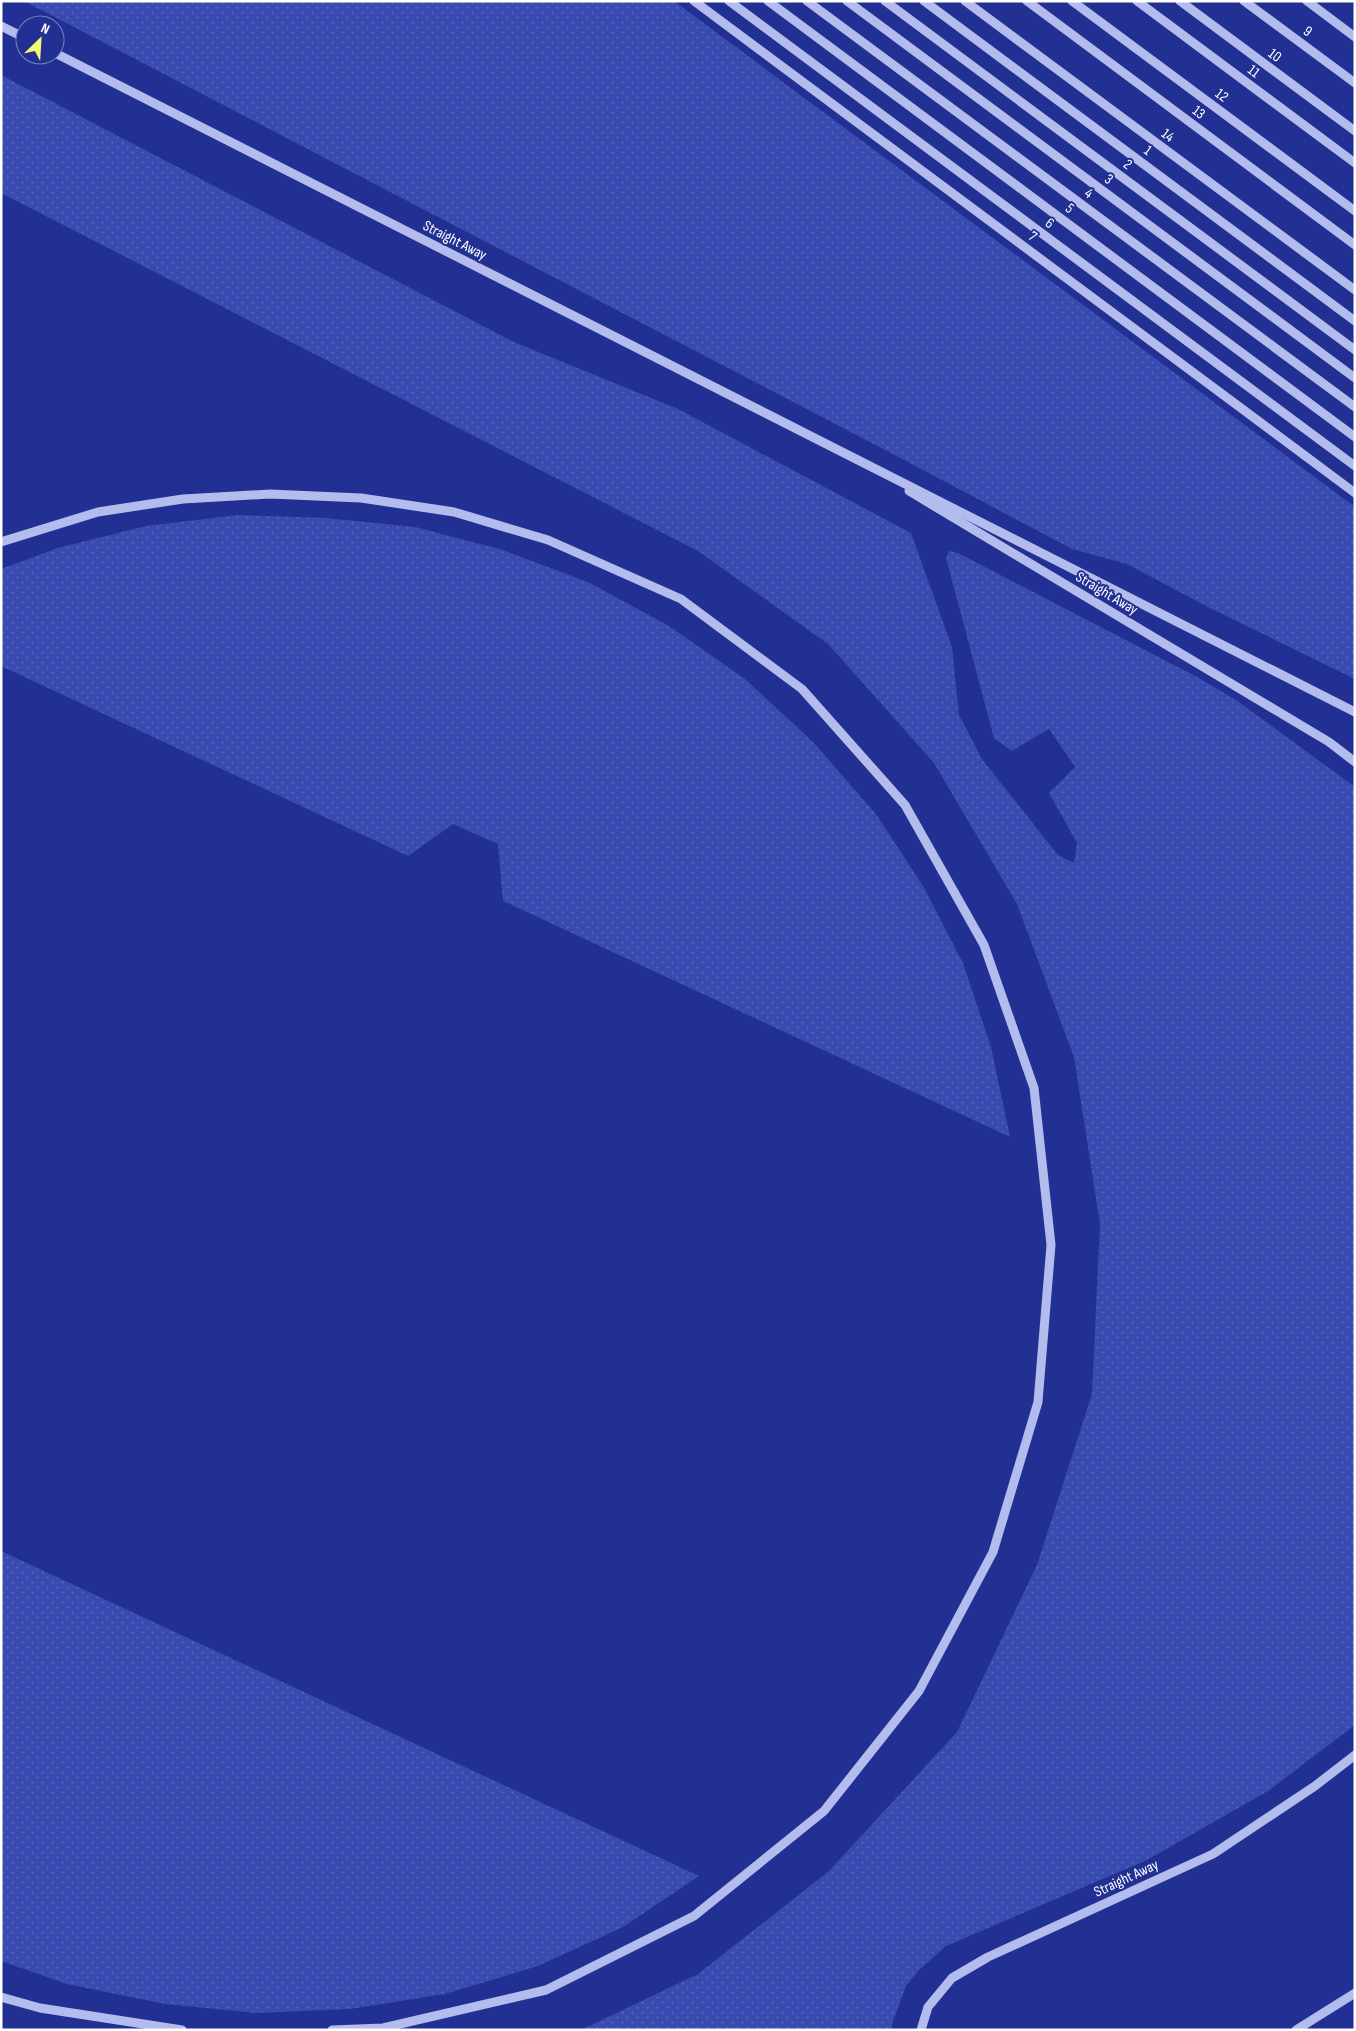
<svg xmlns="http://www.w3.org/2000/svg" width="1356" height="2031" font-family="'Sofia Sans Condensed',sans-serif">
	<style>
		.grass { fill: url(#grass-dots) }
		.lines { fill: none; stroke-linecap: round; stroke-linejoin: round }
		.minor { stroke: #b3bced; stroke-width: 9 }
		.labels { text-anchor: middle; stroke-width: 4; stroke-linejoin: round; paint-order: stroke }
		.street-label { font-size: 15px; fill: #fff; stroke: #213092 }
	</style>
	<defs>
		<pattern id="grass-dots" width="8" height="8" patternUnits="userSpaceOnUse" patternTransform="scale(1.25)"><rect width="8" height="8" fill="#394ab0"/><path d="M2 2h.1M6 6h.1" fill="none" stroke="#5765bc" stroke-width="1.8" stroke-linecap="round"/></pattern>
	</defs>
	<rect width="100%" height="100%" fill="#213092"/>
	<g class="grass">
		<path d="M 24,1 L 674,1 L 1355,507 L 1355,679 L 1210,608 L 1127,564 L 1072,549 L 889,452 Z"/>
		<path d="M 1,75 L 514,342 L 678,409 L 911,533 L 952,647 L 959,715 L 982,759 L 1058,855 L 1074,863 L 1077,843 L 1049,793 L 1075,767 L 1049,729 L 1012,751 L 994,738 L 946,558 L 949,551 L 958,553 L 1197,677 L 1236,700 L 1355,787 L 1355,1725 L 1268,1791 L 1147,1860 L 946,1946 L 919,1970 L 906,1986 L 892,2024 L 892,2030 L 581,2030 L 698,1974 L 829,1871 L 957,1732 L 1037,1565 L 1092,1394 L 1100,1224 L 1074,1057 L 1017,904 L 934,763 L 828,644 L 698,551 L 1,193 Z"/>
		<path d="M 238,515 L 326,518 L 415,527 L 503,550 L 590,583 L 669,626 L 745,679 L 813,742 L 876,814 L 923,886 L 963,963 L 991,1047 L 1010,1137 L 503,901 L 498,844 L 453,824 L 408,856 L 1,666 L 1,569 L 58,548 L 146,526 Z"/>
		<path d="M 1,1551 L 699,1876 L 623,1927 L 538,1966 L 445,1994 L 350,2009 L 257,2013 L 165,2004 L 67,1984 L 1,1961 Z"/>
	</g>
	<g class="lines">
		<g class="minor">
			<path d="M 694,1 L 1355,493"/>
			<path d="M 729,1 L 1355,466"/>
			<path d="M 768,1 L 1355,437"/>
			<path d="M 807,1 L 1355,407"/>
			<path d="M 847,1 L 1355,378"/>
			<path d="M 885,1 L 1355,350"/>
			<path d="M 924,1 L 1355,321"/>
			<path d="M 965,1 L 1355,290"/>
			<path d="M 1027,1 L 1355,245"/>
			<path d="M 1072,1 L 1355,211"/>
			<path d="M 1137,1 L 1355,163"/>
			<path d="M 1180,1 L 1355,131"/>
			<path d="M 1244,1 L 1355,83"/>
			<path d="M 1307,1 L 1355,37"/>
			<path d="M 1,26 L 25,38"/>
			<path d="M 55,53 L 1355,712"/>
			<path d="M 909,491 L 1329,742 L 1355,762"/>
			<path d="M 1,542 L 98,512 L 183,499 L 270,494 L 361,498 L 454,512 L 548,540 L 681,599 L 802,689 L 905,805 L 984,945 L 1034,1088 L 1051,1245 L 1038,1402 L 993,1552 L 919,1691 L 824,1811 L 694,1916 L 546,1990 L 383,2028 L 332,2030"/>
			<path d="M 1,1997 L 40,2008 L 182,2030"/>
			<path d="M 921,2030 L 928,2007 L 952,1978 L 988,1957 L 1213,1854 L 1315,1786 L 1355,1755"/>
			<path d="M 1296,2030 L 1355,1993"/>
		</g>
	</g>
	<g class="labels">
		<g class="street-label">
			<text transform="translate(1308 31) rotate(37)" y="5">9</text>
			<text transform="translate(1275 55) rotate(37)" y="5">10</text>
			<text transform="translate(1254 71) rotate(37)" y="5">11</text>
			<text transform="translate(1222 95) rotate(37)" y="5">12</text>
			<text transform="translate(1199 112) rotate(37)" y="5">13</text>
			<text transform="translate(1168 135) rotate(37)" y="5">14</text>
			<text transform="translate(1148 150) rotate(37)" y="5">1</text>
			<text transform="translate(1128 164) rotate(37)" y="5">2</text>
			<text transform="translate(1109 179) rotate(37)" y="5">3</text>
			<text transform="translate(1089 193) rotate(37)" y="5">4</text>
			<text transform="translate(1070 208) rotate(37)" y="5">5</text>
			<text transform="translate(1050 223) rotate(37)" y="5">6</text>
			<text transform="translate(1033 236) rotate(37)" y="5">7</text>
			<text transform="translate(455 240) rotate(27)" y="5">Straight Away</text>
			<text transform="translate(1107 593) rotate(31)" y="5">Straight Away</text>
			<text transform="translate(1126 1878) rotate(-25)" y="5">Straight Away</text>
		</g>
	</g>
	<rect width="1356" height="2031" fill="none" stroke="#ffffff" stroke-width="5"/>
	<g transform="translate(40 40) rotate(25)"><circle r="24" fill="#213092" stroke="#7a83be"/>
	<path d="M0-4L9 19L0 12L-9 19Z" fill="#f7f975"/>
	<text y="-8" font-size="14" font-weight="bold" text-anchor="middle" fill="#ffffff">N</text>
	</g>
</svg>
